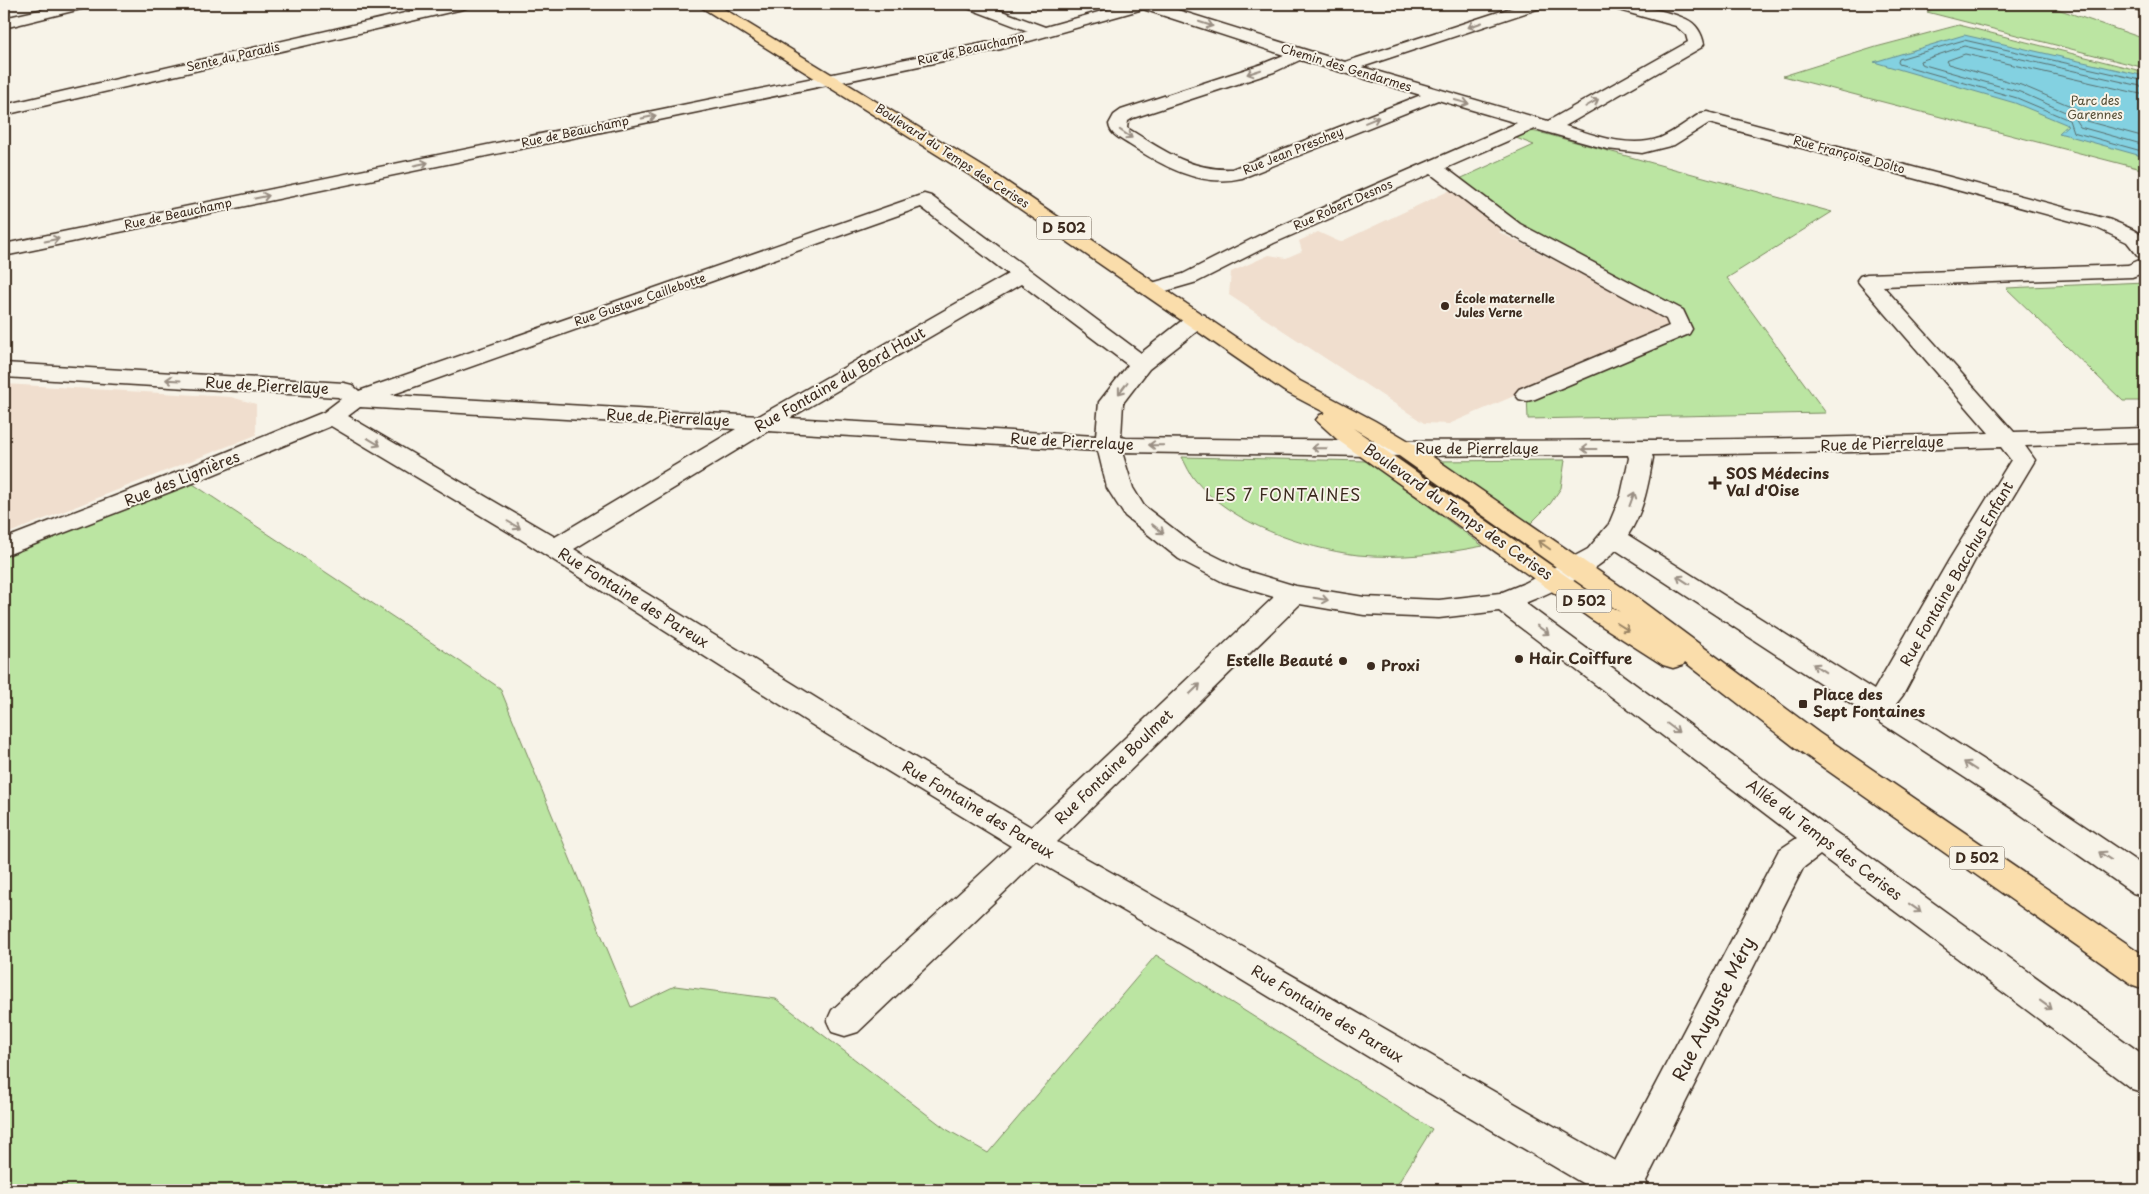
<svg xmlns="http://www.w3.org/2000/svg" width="2149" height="1194" font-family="'Playpen Sans',sans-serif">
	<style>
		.built { fill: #f0dece }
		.green { fill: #bbe5a2; stroke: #7b8860 }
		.water { fill: #83d1e1; stroke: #668e93 }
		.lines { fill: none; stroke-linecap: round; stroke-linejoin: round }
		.shore { stroke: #586d6c; stroke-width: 1 }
		.minor-casing { stroke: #3b2a1e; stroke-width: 3 }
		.major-casing { stroke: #3b2a1e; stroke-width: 3 }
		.highway-casing { stroke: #3b2a1e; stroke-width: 3 }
		.minor { fill: #f7f3e8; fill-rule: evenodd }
		.major { fill: #faddab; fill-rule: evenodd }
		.highway { fill: #faddab; fill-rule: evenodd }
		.oneway { stroke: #998e83 }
		.oneway2 { stroke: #9a8464 }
		.poi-dot { fill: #3b2a1e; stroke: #f7f3e8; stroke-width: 2 }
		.labels { text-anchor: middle; stroke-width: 4; stroke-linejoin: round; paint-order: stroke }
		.far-street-label { font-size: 12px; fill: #3b2a1e; stroke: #f7f3e8 }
		.far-park-label { font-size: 12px; fill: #554f38; stroke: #f7f3e8 }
		.far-poi-label { font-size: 12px; font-weight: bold; fill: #3b2a1e; stroke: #f7f3e8; text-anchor: start }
		.shield { fill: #f7f3e8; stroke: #73665b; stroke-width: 1 }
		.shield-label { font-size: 14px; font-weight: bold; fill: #3b2a1e }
		.street-label { font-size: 15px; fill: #3b2a1e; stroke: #f7f3e8 }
		.poi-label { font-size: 15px; font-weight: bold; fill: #3b2a1e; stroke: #f7f3e8; text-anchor: start }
		.neighbourhood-label { font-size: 16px; letter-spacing: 1px; fill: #3b2a1e; stroke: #f7f3e8 }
		.near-street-label { font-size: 18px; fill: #3b2a1e; stroke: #f7f3e8 }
	</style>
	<rect width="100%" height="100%" fill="#f7f3e8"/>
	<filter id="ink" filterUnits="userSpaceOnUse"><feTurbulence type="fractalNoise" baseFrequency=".02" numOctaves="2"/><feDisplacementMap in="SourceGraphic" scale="10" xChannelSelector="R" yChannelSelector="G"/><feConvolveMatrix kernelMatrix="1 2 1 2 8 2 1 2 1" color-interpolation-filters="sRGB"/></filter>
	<g filter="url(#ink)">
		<g class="built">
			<path d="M 1455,188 L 1508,228 L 1499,232 L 1666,317 L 1668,330 L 1449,424 L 1424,423 L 1229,295 L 1231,272 L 1269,255 L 1286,258 L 1302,251 L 1299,241 L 1318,232 L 1340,242 Z"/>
			<path d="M 4,384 L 231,397 L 256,404 L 256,435 L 4,535 Z"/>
		</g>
		<g class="green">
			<path d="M 1940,4 L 2043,4 L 2145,39 L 2145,68 L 1927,12 Z"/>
			<path d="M 1959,25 L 2145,72 L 2145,170 L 1783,76 L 1876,47 Z"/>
			<path d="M 1516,128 L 1546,134 L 1832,212 L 1727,278 L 1826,413 L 1528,419 L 1527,394 L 1680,329 L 1675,315 L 1504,221 L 1453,182 L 1534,145 L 1511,136 Z"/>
			<path d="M 2145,282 L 2145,401 L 2123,401 L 2006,288 Z"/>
			<path d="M 1182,457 L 1367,461 L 1483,546 C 1442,554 1400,559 1358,555 C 1303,548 1232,524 1195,480 C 1190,474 1186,465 1182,457 Z"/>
			<path d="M 1565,460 L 1561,488 L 1550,504 L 1528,526 L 1430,461 Z"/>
			<path d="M 184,478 L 500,688 L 631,1007 L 675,986 L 776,999 L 946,1129 L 988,1153 L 1156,955 L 1432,1129 L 1394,1190 L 4,1190 L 4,548 Z"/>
		</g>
		<path class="water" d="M 1964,35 L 2145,76 L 2145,157 L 2059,133 L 2068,125 L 2015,103 L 1874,62 Z"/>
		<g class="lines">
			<g class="shore">
				<path d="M 2145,81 L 1964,40 L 1899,59 L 1898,62 L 1899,64 L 2017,98 L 2069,120 L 2073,132 L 2145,152"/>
				<path d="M 2145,87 L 1964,46 L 1920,61 L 1921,64 L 2020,92 L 2072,115 L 2080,127 L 2145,145"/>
				<path d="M 2145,95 L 1965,54 L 1946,61 L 1948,64 L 2021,85 L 2073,107 L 2081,112 L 2086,121 L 2145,137"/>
			</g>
			<g class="minor-casing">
				<g id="minor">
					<path d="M 66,4 L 92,4 L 89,7 L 4,28 L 4,18 Z"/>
					<path d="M 444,4 L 471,4 L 468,7 L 463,9 L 4,115 L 4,105 Z"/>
					<path d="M 963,4 L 983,4 L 1045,27 L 1127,4 L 1158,4 L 1345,62 L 1523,4 L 1545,4 L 1543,7 L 1362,67 L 1548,121 L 1688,42 L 1686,35 L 1676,26 L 1608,7 L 1605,4 C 1626,3 1667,10 1686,19 C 1697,24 1702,34 1704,44 L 1702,47 L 1565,126 C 1595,135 1629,149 1660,138 C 1674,132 1688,121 1701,113 L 1707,112 L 2111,220 C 2149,237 2145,231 2145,272 L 2132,277 L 1883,286 L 2014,432 L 2145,428 L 2145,442 L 2025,446 L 2035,460 L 1975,560 L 1903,695 L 1896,704 L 2035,793 L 2145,867 L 2145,897 L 2133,893 L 2013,809 L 1616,550 C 1597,572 1552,592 1525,603 L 1831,829 L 2145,1056 L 2145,1093 L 2132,1089 L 1820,855 L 1803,868 L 1646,1181 L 1650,1190 L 1594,1190 L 1400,1076 L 1197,953 L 1037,861 L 858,1032 L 845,1036 L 832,1032 L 827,1021 L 832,1010 L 1011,846 L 825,733 L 522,540 L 331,426 L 193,483 L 4,556 L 4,539 L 175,473 L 324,412 L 341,399 L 338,397 L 4,377 L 4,363 L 344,383 L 352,385 L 359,391 L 924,194 L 931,196 L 1141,353 L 1189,315 L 1197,313 L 1205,315 L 1208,320 L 1205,325 L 1149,369 L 1123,403 L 1121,437 L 1126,438 C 1414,442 1701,443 1989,433 L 1860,284 L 1857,280 L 1860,276 L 1867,274 L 2128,265 L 2144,258 L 2138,256 L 2127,242 L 2097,228 L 1709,123 L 1674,145 L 1642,153 L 1607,149 L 1535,129 L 1446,168 L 1520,224 L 1683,310 L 1692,329 L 1689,334 L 1535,399 L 1527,401 L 1519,399 L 1515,394 L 1519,389 L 1669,326 L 1666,319 L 1506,232 L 1431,174 L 1274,243 L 1197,282 L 1152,295 L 1145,293 L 1141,289 L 1145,285 L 1183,274 L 1260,235 L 1517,123 L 1438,100 L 1242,178 C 1201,188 1163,166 1130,145 C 1121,139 1110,135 1109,124 L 1114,115 L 1121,110 L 1262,64 L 1284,55 L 1143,9 L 1001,49 L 4,256 L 4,244 L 999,40 L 1028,31 L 965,7 ZM 1300,60 L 1421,95 L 1232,169 C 1189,171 1162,149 1127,128 L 1128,121 L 1133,118 L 1274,72 ZM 921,207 L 1008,274 L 759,416 L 391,395 ZM 1021,284 L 1128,365 L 1099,402 L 1096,436 L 790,418 ZM 360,407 L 736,429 L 555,537 L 348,416 ZM 768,431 L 1098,451 L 1107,488 L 1125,516 L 1179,559 L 1223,582 L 1274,597 L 1031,827 L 847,717 L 574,549 ZM 2001,447 L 2011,460 L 1949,560 L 1874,690 L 1628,535 C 1644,511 1648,485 1653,458 L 1652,455 L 1852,452 ZM 1122,452 L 1367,456 L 1628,455 L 1629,458 L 1621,495 L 1609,524 L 1588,549 L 1525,583 L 1500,593 L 1439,600 L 1364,597 L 1296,586 L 1243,570 L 1197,547 L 1144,506 L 1133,488 ZM 1300,604 L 1364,615 L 1439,618 L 1499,611 L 1797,838 L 1779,850 L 1615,1161 C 1429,1055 1244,946 1057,842 Z"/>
				</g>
			</g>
			<g class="major-casing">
				<path id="major" d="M 698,4 L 716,4 L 995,174 L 1300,381 L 1375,421 L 1414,444 L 1636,597 L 1819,733 L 2145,956 L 2145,989 L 2133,985 L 1797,749 L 1685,662 L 1683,665 L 1673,668 L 1663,665 L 1591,619 L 1339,441 L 1316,420 L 1320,415 L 1326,413 L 1284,391 L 981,182 L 701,7 ZM 1353,428 L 1396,454 L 1620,612 L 1611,607 Z"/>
			</g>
			<g class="highway-casing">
				<path id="highway" d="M 2127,4 L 2145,4 L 2145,12 L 2130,7 Z"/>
			</g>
			<use href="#minor" class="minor"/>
			<use href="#major" class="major"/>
			<use href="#highway" class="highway"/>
		</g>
		<defs><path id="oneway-shaft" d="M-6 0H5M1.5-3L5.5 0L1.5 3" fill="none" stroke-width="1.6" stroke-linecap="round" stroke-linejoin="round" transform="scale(1.25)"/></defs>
		<g class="oneway">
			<use href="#oneway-shaft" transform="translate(1206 24) rotate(18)"/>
			<use href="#oneway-shaft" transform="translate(1475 25) rotate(161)"/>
			<use href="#oneway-shaft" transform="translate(1254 72) rotate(162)"/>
			<use href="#oneway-shaft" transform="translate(1462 102) rotate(15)"/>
			<use href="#oneway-shaft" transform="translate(1592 103) rotate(-30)"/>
			<use href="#oneway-shaft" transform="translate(649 117) rotate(-12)"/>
			<use href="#oneway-shaft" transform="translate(1372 120) rotate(-22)"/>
			<use href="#oneway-shaft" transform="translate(1126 134) rotate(34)"/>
			<use href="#oneway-shaft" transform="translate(421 164) rotate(-12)"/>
			<use href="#oneway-shaft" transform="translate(262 197) rotate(-12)"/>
			<use href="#oneway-shaft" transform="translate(52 240) rotate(-12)"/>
			<use href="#oneway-shaft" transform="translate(173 380) rotate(-177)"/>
			<use href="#oneway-shaft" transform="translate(1123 388) rotate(127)"/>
			<use href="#oneway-shaft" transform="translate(374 442) rotate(31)"/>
			<use href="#oneway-shaft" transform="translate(1156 445) rotate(-179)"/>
			<use href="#oneway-shaft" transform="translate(1319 448) rotate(-179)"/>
			<use href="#oneway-shaft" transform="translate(1589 449) rotate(180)"/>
			<use href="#oneway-shaft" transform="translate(1632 499) rotate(-70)"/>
			<use href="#oneway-shaft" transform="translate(514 525) rotate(30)"/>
			<use href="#oneway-shaft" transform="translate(1158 529) rotate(38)"/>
			<use href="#oneway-shaft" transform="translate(1683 580) rotate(-147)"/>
			<use href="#oneway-shaft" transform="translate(1321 599) rotate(10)"/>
			<use href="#oneway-shaft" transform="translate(1543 630) rotate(36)"/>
			<use href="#oneway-shaft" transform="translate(1819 668) rotate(-147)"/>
			<use href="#oneway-shaft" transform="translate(1195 689) rotate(-44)"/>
			<use href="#oneway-shaft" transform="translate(1673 728) rotate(37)"/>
			<use href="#oneway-shaft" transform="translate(1970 766) rotate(-147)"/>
			<use href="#oneway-shaft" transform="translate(2105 856) rotate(-146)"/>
			<use href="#oneway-shaft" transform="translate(1915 908) rotate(36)"/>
			<use href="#oneway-shaft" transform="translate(2046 1005) rotate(36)"/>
		</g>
		<g class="oneway2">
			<use href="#oneway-shaft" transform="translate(1544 545) rotate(-145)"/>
			<use href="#oneway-shaft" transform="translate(1623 627) rotate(32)"/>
		</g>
	</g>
	<g class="poi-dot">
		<circle cx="1445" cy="306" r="5"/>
		<path d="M1712.5 475.5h5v5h5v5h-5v5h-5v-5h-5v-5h5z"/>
		<circle cx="1519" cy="659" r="5"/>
		<circle cx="1343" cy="661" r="5"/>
		<circle cx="1371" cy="666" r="5"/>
		<rect x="1798" y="699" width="10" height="10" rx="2.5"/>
	</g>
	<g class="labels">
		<g class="far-street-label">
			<text transform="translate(971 49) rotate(-13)" y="4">Rue de Beauchamp</text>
			<text transform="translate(233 57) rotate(-13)" y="4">Sente du Paradis</text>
			<text transform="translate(1346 68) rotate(17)" y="4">Chemin des Gendarmes</text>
			<text transform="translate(575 132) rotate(-12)" y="4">Rue de Beauchamp</text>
			<text transform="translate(1293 151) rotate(-22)" y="4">Rue Jean Preschey</text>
			<text transform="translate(1849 155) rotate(15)" y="4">Rue Françoise Dolto</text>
			<text transform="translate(952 156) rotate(33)" y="4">Boulevard du Temps des Cerises</text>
			<text transform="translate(1343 205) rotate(-24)" y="4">Rue Robert Desnos</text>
			<text transform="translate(178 214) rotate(-12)" y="4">Rue de Beauchamp</text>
			<text transform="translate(640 300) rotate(-19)" y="4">Rue Gustave Caillebotte</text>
		</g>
		<g class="far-park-label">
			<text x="2095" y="105">Parc des<tspan x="2095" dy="14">Garennes</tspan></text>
		</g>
		<g class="far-poi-label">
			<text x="1455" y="303">École maternelle<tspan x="1455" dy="14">Jules Verne</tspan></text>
		</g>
		<g class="shield">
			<rect x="1036.5" y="216.5" width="55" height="23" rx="4"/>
			<rect x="1556.5" y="589.5" width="55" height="23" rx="4"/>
			<rect x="1949.5" y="846.5" width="55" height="23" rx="4"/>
		</g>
		<g class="shield-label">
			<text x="1064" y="233">D 502</text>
			<text x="1584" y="606">D 502</text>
			<text x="1977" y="863">D 502</text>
		</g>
		<g class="street-label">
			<text transform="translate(840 380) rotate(-30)" y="5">Rue Fontaine du Bord Haut</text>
			<text transform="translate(267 386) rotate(3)" y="5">Rue de Pierrelaye</text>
			<text transform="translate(668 418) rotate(3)" y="5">Rue de Pierrelaye</text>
			<text transform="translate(1072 442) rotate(3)" y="5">Rue de Pierrelaye</text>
			<text transform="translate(1882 444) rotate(-2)" y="5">Rue de Pierrelaye</text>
			<text x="1477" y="454">Rue de Pierrelaye</text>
			<text transform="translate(182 479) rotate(-22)" y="5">Rue des Lignières</text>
			<text transform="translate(1458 512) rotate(35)" y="5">Boulevard du Temps des Cerises</text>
			<text transform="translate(1957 574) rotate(-60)" y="5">Rue Fontaine Bacchus Enfant</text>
			<text transform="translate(633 598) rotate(32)" y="5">Rue Fontaine des Pareux</text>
			<text transform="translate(1114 767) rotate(-44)" y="5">Rue Fontaine Boulmet</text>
			<text transform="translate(978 810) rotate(31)" y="5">Rue Fontaine des Pareux</text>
			<text transform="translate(1824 840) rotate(37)" y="5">Allée du Temps des Cerises</text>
			<text transform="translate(1327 1014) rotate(31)" y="5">Rue Fontaine des Pareux</text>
		</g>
		<g class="poi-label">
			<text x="1726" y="479">SOS Médecins<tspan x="1726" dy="17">Val d'Oise</tspan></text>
			<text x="1529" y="664">Hair Coiffure</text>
			<text x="1333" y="666" text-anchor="end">Estelle Beauté</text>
			<text x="1381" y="671">Proxi</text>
			<text x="1813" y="700">Place des<tspan x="1813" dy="17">Sept Fontaines</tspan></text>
		</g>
		<g class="neighbourhood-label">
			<text x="1283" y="501">LES 7 FONTAINES</text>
		</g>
		<g class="near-street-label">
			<text transform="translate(1714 1009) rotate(-63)" y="6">Rue Auguste Méry</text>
		</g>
	</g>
	<rect width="2149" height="1194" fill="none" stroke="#f7f3e8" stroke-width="20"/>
	<rect x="10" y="10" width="2129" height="1174" fill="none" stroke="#3b2a1e" stroke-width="2" filter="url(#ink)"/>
</svg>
